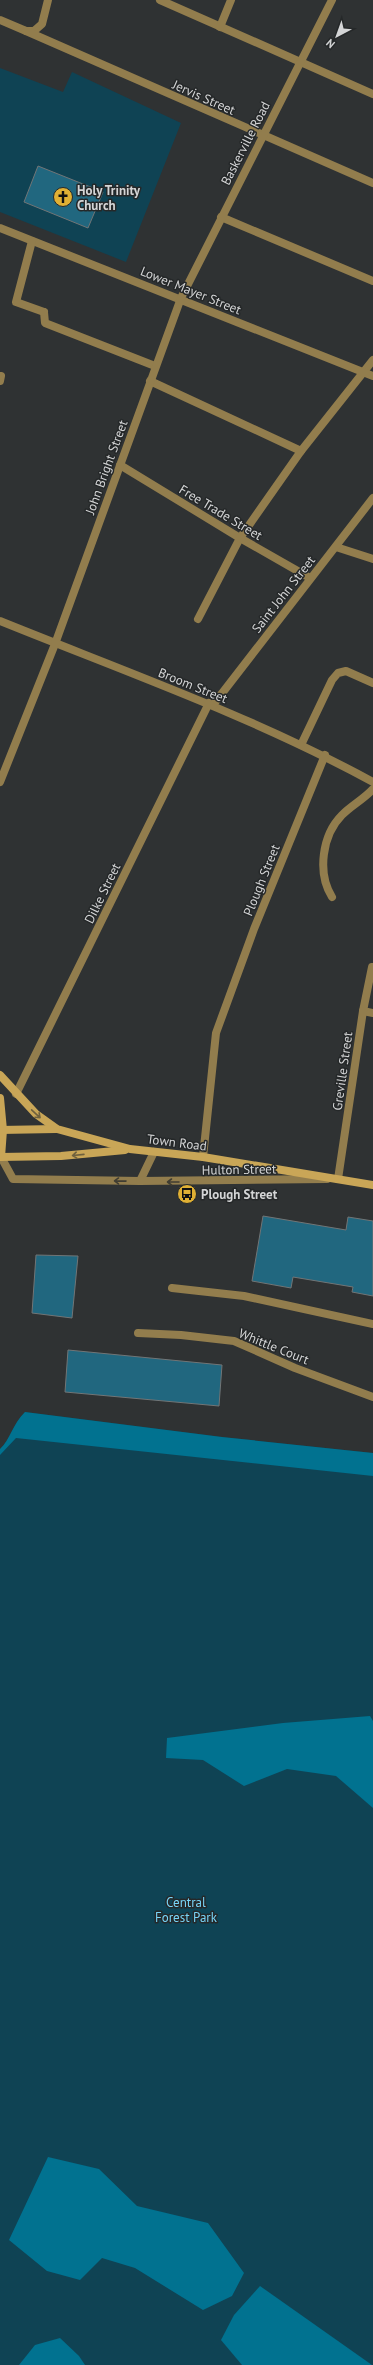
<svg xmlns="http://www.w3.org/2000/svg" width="373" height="2365" font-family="'PT Sans',sans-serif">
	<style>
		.green { fill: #0f4354 }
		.forest { fill: #017290 }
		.building { fill: #21677f; stroke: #717576 }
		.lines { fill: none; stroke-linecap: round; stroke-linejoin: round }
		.lane { stroke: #927d4d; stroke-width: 8 }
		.street { stroke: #927d4d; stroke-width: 8 }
		.secondary { stroke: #c9a657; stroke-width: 8 }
		.oneway { stroke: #6f613e }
		.oneway2 { stroke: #403d32 }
		.labels { text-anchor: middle; stroke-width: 3; stroke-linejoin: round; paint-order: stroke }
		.street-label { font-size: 13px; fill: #d4d5d6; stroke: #252829 }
		.poi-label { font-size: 13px; font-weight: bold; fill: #d4d5d6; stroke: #252829; text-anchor: start }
		.park-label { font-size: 13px; fill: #78d5f8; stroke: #252829 }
	</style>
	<rect width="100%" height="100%" fill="#2f3233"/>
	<g class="green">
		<path d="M 0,68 L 63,92 L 72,72 L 181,123 L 126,262 L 0,212 Z"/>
		<path d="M 25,1412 L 222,1437 L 373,1453 L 373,2365 L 0,2365 L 0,1449 C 10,1440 13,1424 25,1412 Z"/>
	</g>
	<g class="forest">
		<path d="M 25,1412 L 222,1437 L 373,1453 L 373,1476 L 16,1438 L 0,1455 L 0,1449 C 10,1440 13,1423 25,1412 Z"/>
		<path d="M 370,1716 L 373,1721 L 373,1808 L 336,1776 L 287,1769 L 244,1786 L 203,1760 L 166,1758 L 167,1738 L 283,1723 Z"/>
		<path d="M 48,2157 L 99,2169 L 137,2206 L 208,2223 L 244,2273 L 232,2296 L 203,2310 L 135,2268 L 102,2258 L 80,2280 L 47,2271 L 9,2240 Z"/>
		<path d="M 260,2286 L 372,2365 L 242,2365 L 221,2340 L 234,2315 Z"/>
		<path d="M 60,2338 L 79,2356 L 85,2365 L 19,2365 L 35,2345 Z"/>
	</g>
	<g class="building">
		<path d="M 38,166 L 103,192 L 88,228 L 24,202 Z"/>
		<path d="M 263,1216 L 346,1230 L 348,1217 L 373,1221 L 373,1296 L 352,1292 L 353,1287 L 293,1277 L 291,1288 L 252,1281 Z"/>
		<path d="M 36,1255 L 78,1256 L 72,1318 L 32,1313 Z"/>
		<path d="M 68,1350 L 222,1365 L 219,1406 L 65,1392 Z"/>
	</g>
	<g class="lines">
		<g class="lane">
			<path d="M 160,0 L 373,94"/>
			<path d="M 220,27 L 231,0"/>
			<path d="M 221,217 L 373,281"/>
			<path d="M 44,312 L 45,323 L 155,366"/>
			<path d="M 150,381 L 301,451"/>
			<path d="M 198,619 L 240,538 L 301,451 L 373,360"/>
			<path d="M 301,745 L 332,680 L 338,673 L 346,671 L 373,683"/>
			<path d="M 332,897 C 317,873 322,835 342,815 C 352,805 364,799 373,789"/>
			<path d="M 1,1157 L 13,1179 L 140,1181 L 154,1152"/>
			<path d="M 140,1181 L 327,1179"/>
			<path d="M 172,1288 L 244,1296 L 373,1324"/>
		</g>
		<g class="street">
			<path d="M 0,20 L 26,31 L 34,31 L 42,24 L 48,0"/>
			<path d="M 26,31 L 373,183"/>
			<path d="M 0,228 L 373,376"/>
			<path d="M 32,241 L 16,302 L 44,312"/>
			<path d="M 0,381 L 1,376"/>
			<path d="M 120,465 L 240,538 L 310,578"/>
			<path d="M 336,547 L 373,559"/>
			<path d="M 0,621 C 126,672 254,717 373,782"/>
			<path d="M 213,705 L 373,498"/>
			<path d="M 0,782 L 55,644 L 181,298 L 332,0"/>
			<path d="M 363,1011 L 373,1013"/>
			<path d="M 16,1094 L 209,703"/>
			<path d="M 203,1157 L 216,1033 L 254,929 L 325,755"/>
			<path d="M 338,1179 L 363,1011 L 372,967"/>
			<path d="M 138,1333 L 181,1335 L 234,1341 L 295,1368 L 373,1397"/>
		</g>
		<g class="secondary">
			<path d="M 0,1075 L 36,1114 L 57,1129 L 130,1149 L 203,1157 L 373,1185"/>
			<path d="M 0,1098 L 3,1130 L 1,1157"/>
			<path d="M 0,1130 L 56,1129"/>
			<path d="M 0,1157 L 61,1156 L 125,1150"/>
		</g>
	</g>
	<defs><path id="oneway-shaft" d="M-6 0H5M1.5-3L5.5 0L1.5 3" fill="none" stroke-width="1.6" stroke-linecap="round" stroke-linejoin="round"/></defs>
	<g class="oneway">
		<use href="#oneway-shaft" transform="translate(36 1114) rotate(43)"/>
		<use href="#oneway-shaft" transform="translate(78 1155) rotate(174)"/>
	</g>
	<g class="oneway2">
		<use href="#oneway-shaft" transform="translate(120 1181) rotate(-179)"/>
		<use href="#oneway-shaft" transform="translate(173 1182) rotate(-180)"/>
	</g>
	<defs>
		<g id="church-disc" transform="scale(1)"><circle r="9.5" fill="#e0b034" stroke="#252829"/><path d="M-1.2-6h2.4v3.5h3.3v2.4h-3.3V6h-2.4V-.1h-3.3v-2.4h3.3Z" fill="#111"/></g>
		<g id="bus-disc" transform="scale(1)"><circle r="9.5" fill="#e0b034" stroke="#252829"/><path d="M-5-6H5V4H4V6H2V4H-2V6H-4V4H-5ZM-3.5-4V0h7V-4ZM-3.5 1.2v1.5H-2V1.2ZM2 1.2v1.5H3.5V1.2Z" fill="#111"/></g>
	</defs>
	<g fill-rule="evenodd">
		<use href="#church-disc" x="63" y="197"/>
		<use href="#bus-disc" x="187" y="1194"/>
	</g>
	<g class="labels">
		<g class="street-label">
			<text transform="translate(204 97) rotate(24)" y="5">Jervis Street</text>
			<text transform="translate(245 143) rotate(-63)" y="5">Baskerville Road</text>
			<text transform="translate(191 290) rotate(22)" y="5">Lower Mayer Street</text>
			<text transform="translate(106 467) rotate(-70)" y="5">John Bright Street</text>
			<text transform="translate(221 512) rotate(31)" y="5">Free Trade Street</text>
			<text transform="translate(283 594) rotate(-52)" y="5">Saint John Street</text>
			<text transform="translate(193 685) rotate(22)" y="5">Broom Street</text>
			<text transform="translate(261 880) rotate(-68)" y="5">Plough Street</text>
			<text transform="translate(102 893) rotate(-64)" y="5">Dilke Street</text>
			<text transform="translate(342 1071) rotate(-82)" y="5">Greville Street</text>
			<text transform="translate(177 1142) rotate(7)" y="5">Town Road</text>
			<text transform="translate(239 1169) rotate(-1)" y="5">Hulton Street</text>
			<text transform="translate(274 1346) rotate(22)" y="5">Whittle Court</text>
		</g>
		<g class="poi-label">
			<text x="77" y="195">Holy Trinity<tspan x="77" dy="15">Church</tspan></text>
			<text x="201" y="1199">Plough Street</text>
		</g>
		<g class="park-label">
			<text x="186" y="1907">Central<tspan x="186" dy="15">Forest Park</tspan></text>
		</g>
	</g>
	<g transform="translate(337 36) rotate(221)" stroke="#252829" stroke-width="3" paint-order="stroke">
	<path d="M0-3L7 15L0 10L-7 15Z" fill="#d4d5d6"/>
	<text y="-6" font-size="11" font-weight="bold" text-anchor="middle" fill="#d4d5d6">N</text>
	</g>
</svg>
